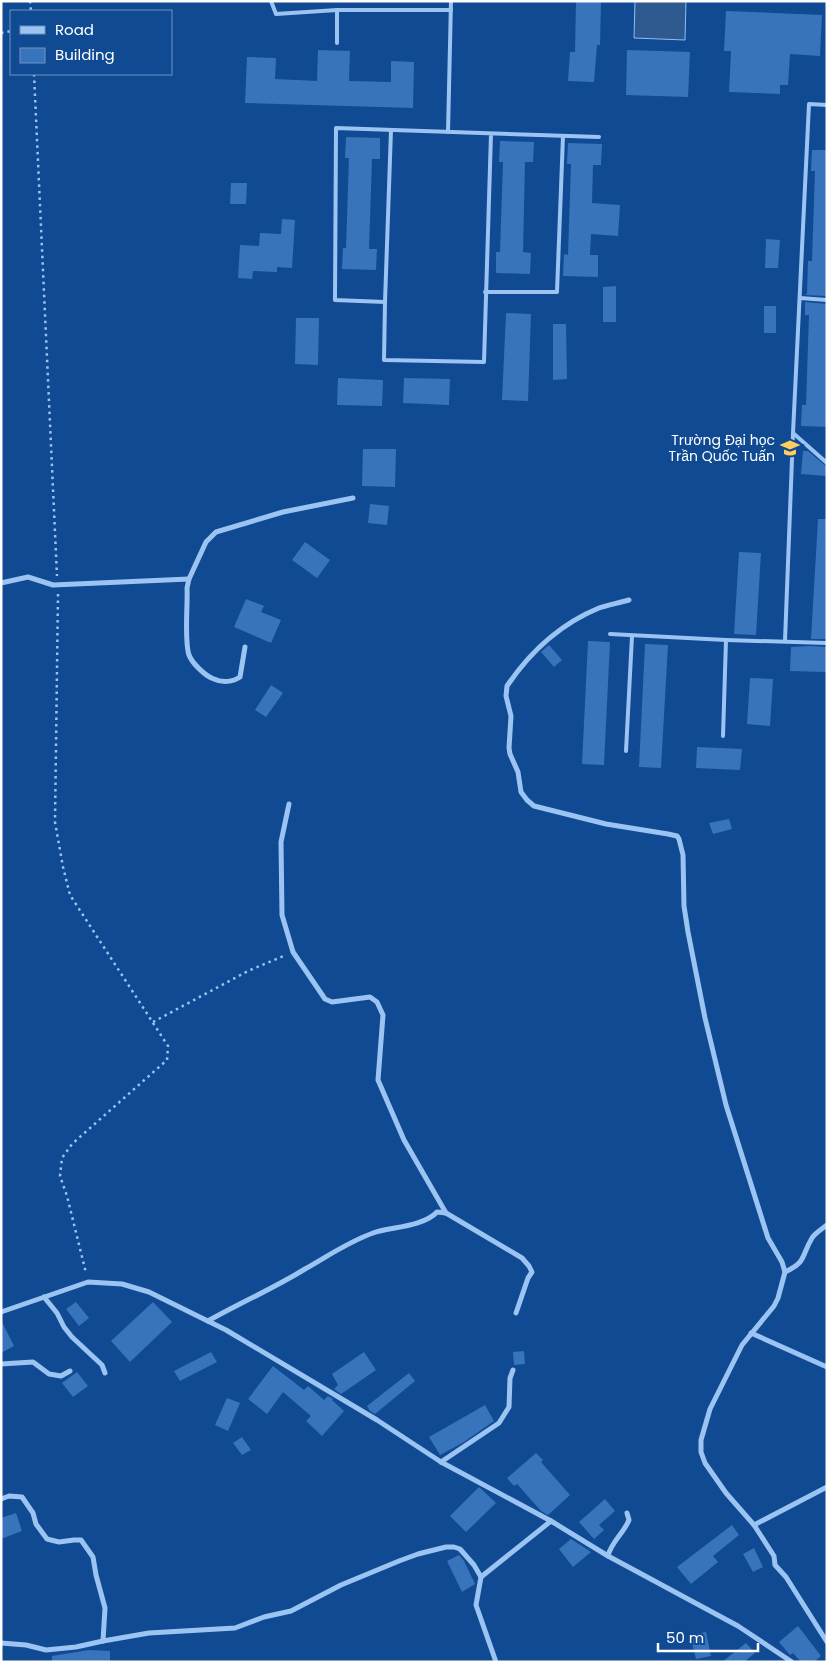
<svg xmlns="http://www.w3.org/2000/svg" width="828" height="1663" font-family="Poppins,sans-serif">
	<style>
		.water { fill: #2f5a8f; stroke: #8cbff7 }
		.building { fill: #3874bb }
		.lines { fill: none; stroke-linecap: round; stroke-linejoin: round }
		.path { stroke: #9bc4f3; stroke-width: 2.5; stroke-dasharray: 2.5 4; stroke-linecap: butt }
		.service { stroke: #9bc4f3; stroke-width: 4 }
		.minor { stroke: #9bc4f3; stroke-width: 5 }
		.labels { text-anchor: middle; stroke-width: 4; stroke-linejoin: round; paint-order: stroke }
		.poi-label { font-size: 14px; fill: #fff; stroke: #104a92; text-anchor: end }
	</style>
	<rect width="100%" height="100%" fill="#104a92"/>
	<path class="water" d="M 635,1 L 686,1 L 685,40 L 634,38 Z"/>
	<g class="building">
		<path d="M 576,1 L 601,1 L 600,45 L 597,45 L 594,82 L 568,81 L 570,52 L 575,52 Z"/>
		<path d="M 726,11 L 822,15 L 820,56 L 790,54 L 788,85 L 780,85 L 780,94 L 729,92 L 731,51 L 724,51 Z"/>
		<path d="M 318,50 L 350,51 L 349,81 L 391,82 L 391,61 L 414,62 L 413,108 L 245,103 L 247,57 L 276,58 L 275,79 L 317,81 Z"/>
		<path d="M 627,50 L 690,52 L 688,97 L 626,95 Z"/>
		<path d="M 346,137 L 380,138 L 380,159 L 372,159 L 369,249 L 377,249 L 376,270 L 342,269 L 343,248 L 346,248 L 349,158 L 345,158 Z"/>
		<path d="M 500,141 L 534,142 L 533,162 L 525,162 L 523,252 L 531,253 L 530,274 L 496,273 L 496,252 L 500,252 L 503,162 L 499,162 Z"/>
		<path d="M 568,143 L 602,144 L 601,165 L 593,165 L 592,203 L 620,205 L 618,236 L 591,234 L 590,255 L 598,255 L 598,277 L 563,276 L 564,254 L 568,255 L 571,164 L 567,164 Z"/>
		<path d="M 812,150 L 827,150 L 827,296 L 805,295 L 807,294 L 808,261 L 812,261 L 815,171 L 811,171 Z"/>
		<path d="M 231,183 L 247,183 L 246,204 L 230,204 Z"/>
		<path d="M 282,219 L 295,220 L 292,268 L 277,267 L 277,272 L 253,271 L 252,279 L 238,278 L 240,245 L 259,246 L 260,233 L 281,234 Z"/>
		<path d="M 766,239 L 780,240 L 778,268 L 765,268 Z"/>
		<path d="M 616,286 L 616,322 L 603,322 L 603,287 Z"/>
		<path d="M 805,302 L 827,304 L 827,427 L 801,426 L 802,405 L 806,405 L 809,315 L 805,315 Z"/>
		<rect x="764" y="306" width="12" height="27"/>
		<path d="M 506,313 L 531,314 L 528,401 L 502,400 Z"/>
		<path d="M 296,318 L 319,318 L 318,365 L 295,364 Z"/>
		<path d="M 553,324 L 566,324 L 567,379 L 553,380 Z"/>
		<path d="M 338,378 L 383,380 L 382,406 L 337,405 Z"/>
		<path d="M 404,378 L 450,379 L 449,405 L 403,403 Z"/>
		<path d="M 363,449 L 396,449 L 395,487 L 362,486 Z"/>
		<path d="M 803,451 L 808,451 L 827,467 L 827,476 L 801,474 Z"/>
		<path d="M 370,504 L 389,506 L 387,525 L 368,523 Z"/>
		<path d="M 818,519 L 827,519 L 827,639 L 811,639 Z"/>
		<path d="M 305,542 L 330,560 L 317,578 L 292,560 Z"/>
		<path d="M 739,552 L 761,553 L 756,635 L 734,634 Z"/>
		<path d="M 246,599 L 264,606 L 261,612 L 281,620 L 271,643 L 234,627 Z"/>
		<path d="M 588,641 L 610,642 L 604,765 L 582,764 Z"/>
		<path d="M 645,644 L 668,645 L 661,768 L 639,767 Z"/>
		<path d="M 549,645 L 562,660 L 554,667 L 541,652 Z"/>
		<path d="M 811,646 L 827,647 L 827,672 L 790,671 L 791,647 Z"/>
		<path d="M 750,678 L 773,679 L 770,726 L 747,724 Z"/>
		<path d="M 271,685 L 283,693 L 266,717 L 255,710 Z"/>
		<path d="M 697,747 L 742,749 L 740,770 L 696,768 Z"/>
		<path d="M 729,819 L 732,829 L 713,834 L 709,823 Z"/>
		<path d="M 76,1302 L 89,1318 L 79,1326 L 66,1309 Z"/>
		<path d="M 153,1302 L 172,1322 L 130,1362 L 111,1341 Z"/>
		<path d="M 1,1320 L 14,1346 L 1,1353 Z"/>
		<path d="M 524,1351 L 525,1364 L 514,1365 L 513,1352 Z"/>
		<path d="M 211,1352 L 217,1362 L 180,1381 L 174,1371 Z"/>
		<path d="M 364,1352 L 376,1370 L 341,1394 L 334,1389 L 338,1385 L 332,1374 Z"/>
		<path d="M 273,1366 L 304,1390 L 308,1386 L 324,1400 L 328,1396 L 333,1399 L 332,1400 L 344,1411 L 322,1436 L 306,1421 L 311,1416 L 283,1392 L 267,1414 L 248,1399 Z"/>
		<path d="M 77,1372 L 88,1386 L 73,1397 L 62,1383 Z"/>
		<path d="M 409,1373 L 415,1381 L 375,1414 L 370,1411 L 367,1406 Z"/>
		<path d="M 227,1398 L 240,1403 L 228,1431 L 215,1425 Z"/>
		<path d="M 485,1405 L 494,1421 L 464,1442 L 440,1455 L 429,1437 Z"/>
		<path d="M 242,1437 L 251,1450 L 242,1455 L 233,1443 Z"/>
		<path d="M 536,1453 L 543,1460 L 541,1462 L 570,1495 L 548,1515 L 541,1511 L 517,1484 L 514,1486 L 507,1478 Z"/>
		<path d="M 479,1487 L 496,1503 L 466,1532 L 450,1516 Z"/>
		<path d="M 605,1499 L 615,1511 L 599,1525 L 604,1530 L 594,1539 L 579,1522 Z"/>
		<path d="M 16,1513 L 22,1531 L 1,1539 L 1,1518 Z"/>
		<path d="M 732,1525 L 739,1535 L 713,1556 L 718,1562 L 691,1584 L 677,1567 Z"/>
		<path d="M 571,1539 L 591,1552 L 573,1567 L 559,1549 Z"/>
		<path d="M 754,1548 L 763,1567 L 753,1572 L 743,1554 Z"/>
		<path d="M 459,1555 L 464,1561 L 475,1584 L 462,1592 L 447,1561 Z"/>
		<path d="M 798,1626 L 821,1656 L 814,1662 L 801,1662 L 793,1653 L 790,1655 L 779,1642 Z"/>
		<path d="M 706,1632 L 711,1656 L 696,1659 L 690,1635 Z"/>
		<path d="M 746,1643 L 755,1653 L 744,1662 L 722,1662 Z"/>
		<path d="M 89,1650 L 110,1651 L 110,1662 L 52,1662 L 52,1656 Z"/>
	</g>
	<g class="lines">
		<g class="path">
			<path d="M 30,1 L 31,11"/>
			<path d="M 1,33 L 11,31"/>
			<path d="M 34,74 L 57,576"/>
			<path d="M 58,594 L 55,822 L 63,867 L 70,895 L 168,1046 L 167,1060 L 72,1144 L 62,1158 L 60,1176 L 67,1196 L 86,1273"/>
			<path d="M 153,1022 L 248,971 L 286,955"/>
		</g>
		<g class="service">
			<path d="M 271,1 L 276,14 L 337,10 L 451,10"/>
			<path d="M 337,43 L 337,10"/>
			<path d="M 827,105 L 809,104 L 793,433 L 827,463"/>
			<path d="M 448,132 L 451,1"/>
			<path d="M 491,134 L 484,362 L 384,360 L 385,302 L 335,300 L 336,128 L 599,137"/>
			<path d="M 485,292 L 557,292 L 563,136"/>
			<path d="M 800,298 L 827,300"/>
			<path d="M 385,302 L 391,130"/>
			<path d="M 610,634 L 726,640 L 827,643"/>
			<path d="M 785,641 L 793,433"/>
			<path d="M 723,736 L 726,640"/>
			<path d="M 626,751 L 632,636"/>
		</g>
		<g class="minor">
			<path d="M 1,583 L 28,577 L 53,585 L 189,579"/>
			<path d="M 629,600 C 619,603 608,605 599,608 C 560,624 530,652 507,686 L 506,696 L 511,716 L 509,748 L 510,754 L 518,772 L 521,792 L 527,800 L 534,806 L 606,824 L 668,834 L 677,836 L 679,839 L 683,855 L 684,906 L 688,932 L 705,1018 L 726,1105 L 768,1238 L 782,1262 L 785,1272 L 778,1298 L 774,1306 L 742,1345 L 710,1409 L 701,1440 L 701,1452 L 705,1463 L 726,1493 L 754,1525 L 774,1556 L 775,1565 L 786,1577 L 827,1642"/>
			<path d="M 245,647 L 240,677 C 233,682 222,683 214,679 C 205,676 192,663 189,655 C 184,641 188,604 187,588 L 189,579 L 206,542 L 216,532 L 283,512 L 353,498"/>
			<path d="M 289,804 L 281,842 L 282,915 L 293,952 L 325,999 L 332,1002 L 370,997 L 377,1002 L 383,1015 L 378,1080 L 404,1140 L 446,1213"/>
			<path d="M 785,1272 C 807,1262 801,1256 812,1238 C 815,1233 822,1229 827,1225"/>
			<path d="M 44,1297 L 57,1313 L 64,1327 L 72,1337 L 102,1365 L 105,1373"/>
			<path d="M 1,1312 L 88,1282 L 122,1284 L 149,1292 L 226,1330 L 377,1420 L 441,1462 L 551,1521 L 608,1556 L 738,1626 L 792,1662"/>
			<path d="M 208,1321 C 240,1303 274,1288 305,1269 C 328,1256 348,1242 373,1233 C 390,1227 423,1227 437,1212 L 446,1213 L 522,1258 L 529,1266 L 532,1272 L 528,1278 L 516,1313"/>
			<path d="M 751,1333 L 827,1367"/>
			<path d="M 1,1364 L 33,1362 L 49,1374 L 61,1376 L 70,1371"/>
			<path d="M 441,1462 L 499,1423 L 509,1407 L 510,1378 L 513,1370"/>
			<path d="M 1,1499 L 9,1496 L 22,1497 L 33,1513 L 36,1524 L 47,1539 L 59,1542 L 74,1540 L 81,1540 L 93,1557 L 96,1575 L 105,1608 L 103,1641"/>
			<path d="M 754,1525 L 827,1487"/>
			<path d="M 608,1556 C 611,1542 624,1533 629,1520 L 627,1513"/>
			<path d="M 481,1577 L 551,1521"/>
			<path d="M 1,1643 L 26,1645 L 46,1650 L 76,1647 L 103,1641 L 149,1633 L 235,1628 L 264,1617 L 291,1611 L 341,1585 L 399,1561 L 418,1554 L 446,1547 L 454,1547 L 460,1549 L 474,1565 L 481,1577 L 476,1605 L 496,1662"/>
		</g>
	</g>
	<defs>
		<g id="university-bare" transform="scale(1.5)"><path d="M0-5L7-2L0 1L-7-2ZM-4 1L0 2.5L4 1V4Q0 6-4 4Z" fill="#ffce5d" stroke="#104a92" stroke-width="2.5" paint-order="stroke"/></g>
	</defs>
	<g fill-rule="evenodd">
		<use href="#university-bare" x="790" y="448"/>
	</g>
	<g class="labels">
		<g class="poi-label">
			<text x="775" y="445">Trường Đại học<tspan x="775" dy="16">Trần Quốc Tuấn</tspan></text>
		</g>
	</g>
	<rect width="828" height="1663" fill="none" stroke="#ffffff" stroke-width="5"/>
	<rect x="10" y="10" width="162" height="65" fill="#104a92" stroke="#7092be"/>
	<rect x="20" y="26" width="25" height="8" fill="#9bc4f3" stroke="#7092be"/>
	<text x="55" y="35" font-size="15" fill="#ffffff">Road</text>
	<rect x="20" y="48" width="25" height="15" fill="#3874bb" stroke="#7092be"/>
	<text x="55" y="60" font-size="15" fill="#ffffff">Building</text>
	<path d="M658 1643v8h100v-8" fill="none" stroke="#ffffff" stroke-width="2.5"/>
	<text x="666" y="1643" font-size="15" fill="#ffffff" stroke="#104a92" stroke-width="4" paint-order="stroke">50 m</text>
</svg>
